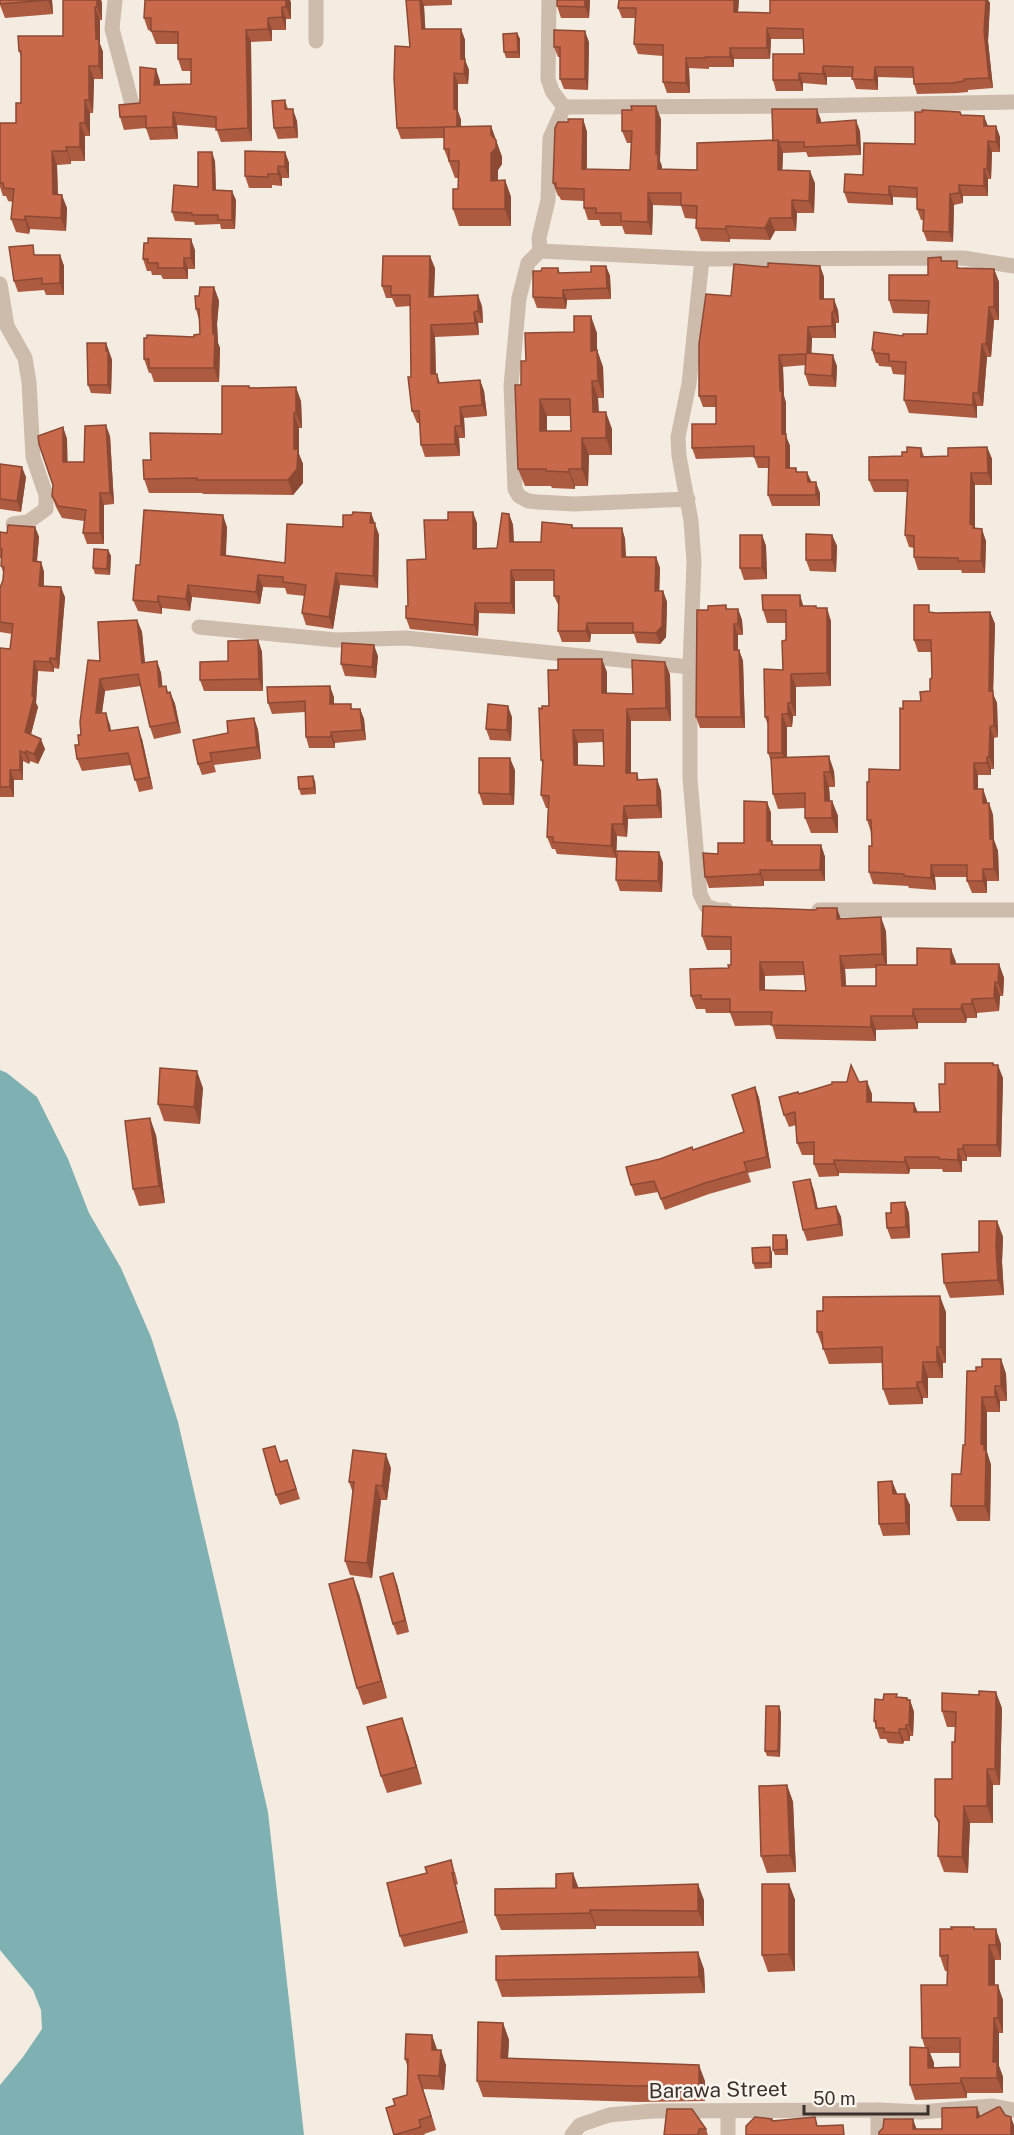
<svg xmlns="http://www.w3.org/2000/svg" width="1014" height="2135" font-family="'Public Sans',sans-serif">
	<style>
		.water { fill: #7fb0b2 }
		.lines { fill: none; stroke-linecap: round; stroke-linejoin: round }
		.minor { stroke: #cdbbac; stroke-width: 15 }
		.wall { fill: #ac5a40; fill-rule: evenodd }
		.shaded-wall { fill: #8c4a34 }
		.building { fill: #c8694b; stroke: #8c4a34; stroke-width: 1.5; fill-rule: evenodd }
		.labels { text-anchor: middle; stroke-width: 5; stroke-linejoin: round; paint-order: stroke }
		.street-label { font-size: 21px; fill: #3b302b; stroke: #fbf5ee }
	</style>
	<rect width="100%" height="100%" fill="#f4ebe1"/>
	<path class="water" d="M 0,1070 L 7,1073 L 37,1097 L 68,1159 L 89,1213 L 121,1268 L 151,1337 L 178,1422 L 268,1812 L 304,2135 L 0,2135 L 0,2085 L 23,2057 L 42,2029 L 41,2010 L 33,1990 L 0,1950 Z"/>
	<g class="lines">
		<g class="minor">
			<path d="M 115,0 L 112,29 L 132,104"/>
			<path d="M 549,0 L 548,79 L 552,91 L 564,107"/>
			<path d="M 316,41 L 316,0"/>
			<path d="M 564,107 L 550,138 L 548,200 L 539,238 L 540,251 L 528,263 L 519,298 L 511,386 L 515,489 L 519,496 L 528,501 L 538,502 L 574,504 L 688,499"/>
			<path d="M 564,107 L 801,106 L 1014,102"/>
			<path d="M 540,251 L 702,259 L 963,258 L 1014,266"/>
			<path d="M 702,259 L 689,384 L 678,437 L 679,456 L 691,521 L 694,562 L 690,667 L 690,779 L 700,894 L 706,906 L 718,910 L 726,910"/>
			<path d="M 0,284 L 7,326 L 25,358 L 29,382 L 33,457 L 46,495 L 46,509 L 28,522 L 13,524"/>
			<path d="M 199,627 L 336,640 L 406,638 L 690,667"/>
			<path d="M 819,910 L 1014,910"/>
			<path d="M 572,2135 L 580,2125 L 609,2115 L 652,2111 L 878,2110 L 921,2112 L 992,2106 L 1014,2110"/>
			<path d="M 728,2135 L 728,2111"/>
			<path d="M 878,2135 L 878,2110"/>
		</g>
	</g>
	<g class="wall">
		<path d="M 0,0 L 52,0 L 53,14 L 5,18 L 0,5 Z"/>
		<path d="M 63,0 L 101,0 L 102,3 L 102,20 L 100,20 L 100,44 L 103,52 L 103,79 L 94,79 L 93,113 L 90,113 L 90,136 L 85,136 L 85,161 L 71,161 L 71,164 L 57,165 L 58,194 L 67,208 L 66,231 L 30,229 L 29,234 L 16,232 L 11,219 L 13,202 L 8,201 L 6,196 L 3,196 L 0,187 L 0,123 L 16,123 L 21,103 L 21,57 L 19,51 L 63,36 Z"/>
		<path d="M 286,0 L 290,0 L 291,3 L 291,19 L 286,19 L 286,30 L 272,30 L 272,41 L 251,42 L 252,141 L 221,142 L 216,128 L 177,125 L 178,139 L 150,140 L 146,128 L 124,130 L 120,117 L 140,103 L 160,81 L 160,85 L 191,84 L 191,71 L 182,71 L 178,59 L 178,44 L 156,44 L 151,31 L 148,30 L 144,18 Z"/>
		<path d="M 406,0 L 452,0 L 452,5 L 424,6 L 425,29 L 461,29 L 465,40 L 465,60 L 469,70 L 468,84 L 458,84 L 458,111 L 461,120 L 461,127 L 491,126 L 502,157 L 502,164 L 498,170 L 498,181 L 505,180 L 511,197 L 511,226 L 459,226 L 453,209 L 458,189 L 459,178 L 455,178 L 444,149 L 444,138 L 401,139 L 397,128 L 410,47 Z"/>
		<path d="M 590,0 L 589,18 L 561,18 L 557,6 Z"/>
		<path d="M 619,0 L 739,0 L 738,12 L 770,13 L 770,0 L 988,0 L 990,3 L 988,41 L 993,88 L 968,90 L 968,92 L 957,93 L 917,94 L 914,84 L 913,78 L 878,77 L 878,90 L 856,89 L 852,77 L 827,77 L 827,85 L 803,83 L 803,91 L 776,91 L 773,80 L 804,54 L 803,39 L 771,39 L 770,59 L 734,59 L 734,67 L 709,67 L 709,69 L 689,68 L 690,93 L 667,93 L 663,82 L 663,56 L 638,54 L 634,44 L 636,18 L 622,18 L 618,8 Z"/>
		<path d="M 517,33 L 520,39 L 520,58 L 506,58 L 504,52 Z"/>
		<path d="M 589,42 L 588,90 L 564,89 L 560,79 L 560,57 L 558,57 L 554,47 Z"/>
		<path d="M 285,100 L 288,109 L 297,121 L 298,138 L 278,139 L 274,128 Z"/>
		<path d="M 960,112 L 962,115 L 988,126 L 996,126 L 1000,137 L 1000,152 L 992,152 L 991,179 L 988,179 L 988,196 L 963,196 L 963,203 L 954,205 L 953,242 L 927,241 L 923,231 L 924,220 L 921,220 L 917,209 L 917,198 L 893,197 L 893,205 L 848,203 L 844,192 L 863,175 L 915,144 Z"/>
		<path d="M 583,119 L 587,132 L 587,169 L 630,170 L 631,143 L 627,143 L 622,131 L 661,119 L 660,161 L 662,169 L 697,170 L 773,141 L 821,120 L 821,123 L 860,131 L 861,155 L 808,157 L 806,152 L 783,153 L 782,170 L 815,183 L 814,213 L 797,213 L 796,231 L 775,231 L 770,240 L 730,239 L 730,242 L 701,241 L 696,228 L 696,219 L 685,218 L 681,206 L 653,205 L 652,235 L 625,234 L 622,226 L 601,226 L 599,220 L 588,220 L 584,208 L 584,201 L 561,200 L 559,196 L 558,196 L 553,183 Z"/>
		<path d="M 285,152 L 289,163 L 289,178 L 282,178 L 282,186 L 272,185 L 272,188 L 249,188 L 245,176 Z"/>
		<path d="M 215,161 L 216,190 L 236,200 L 235,229 L 221,229 L 220,224 L 195,225 L 194,222 L 175,221 L 172,212 L 198,187 Z"/>
		<path d="M 195,250 L 195,269 L 188,269 L 188,279 L 163,279 L 161,275 L 152,275 L 151,271 L 147,271 L 143,259 Z"/>
		<path d="M 37,255 L 60,255 L 64,266 L 64,295 L 46,295 L 44,290 L 18,292 L 14,281 Z"/>
		<path d="M 941,257 L 942,261 L 960,268 L 994,269 L 999,282 L 999,320 L 994,320 L 991,357 L 987,357 L 983,406 L 977,406 L 977,418 L 909,413 L 904,400 L 906,375 L 893,374 L 891,367 L 879,366 L 878,363 L 876,363 L 872,350 L 903,336 L 927,334 L 928,314 L 893,313 L 889,300 L 928,275 Z"/>
		<path d="M 606,266 L 610,276 L 611,299 L 567,300 L 566,309 L 537,308 L 533,297 L 541,271 L 558,268 L 560,273 L 591,272 Z"/>
		<path d="M 820,266 L 824,277 L 824,299 L 838,310 L 839,323 L 836,323 L 836,338 L 812,338 L 811,354 L 837,366 L 836,387 L 809,386 L 805,374 L 806,365 L 783,367 L 784,396 L 786,403 L 786,436 L 790,446 L 790,468 L 796,468 L 797,472 L 811,482 L 820,493 L 820,506 L 772,506 L 768,495 L 768,468 L 758,468 L 754,457 L 696,459 L 692,448 L 716,424 L 716,407 L 703,407 L 699,396 L 731,296 L 768,267 Z"/>
		<path d="M 435,268 L 434,297 L 482,306 L 483,323 L 478,323 L 479,335 L 435,337 L 436,374 L 437,374 L 440,383 L 480,380 L 484,391 L 487,416 L 464,418 L 465,438 L 459,438 L 460,456 L 425,457 L 421,445 L 420,423 L 417,423 L 412,411 L 411,377 L 410,306 L 396,307 L 392,298 L 386,298 L 382,286 Z"/>
		<path d="M 214,287 L 219,301 L 217,324 L 218,343 L 220,348 L 219,382 L 154,382 L 151,373 L 149,373 L 144,359 L 200,334 L 199,320 L 196,309 L 199,296 Z"/>
		<path d="M 597,333 L 597,350 L 603,367 L 604,398 L 598,398 L 599,412 L 612,429 L 612,455 L 589,455 L 588,486 L 575,486 L 575,489 L 552,488 L 551,486 L 525,486 L 518,469 L 521,385 L 526,361 ZM 547,416 L 570,416 L 571,431 L 547,431 Z"/>
		<path d="M 106,343 L 112,360 L 111,394 L 91,393 L 88,385 Z"/>
		<path d="M 250,388 L 301,401 L 302,428 L 299,428 L 299,454 L 303,464 L 303,483 L 293,495 L 203,494 L 202,493 L 149,493 L 144,479 L 151,460 L 222,434 Z"/>
		<path d="M 63,427 L 67,439 L 67,462 L 84,462 L 110,436 L 114,504 L 104,505 L 104,544 L 87,544 L 83,533 L 84,521 L 62,518 L 56,507 L 52,496 Z"/>
		<path d="M 987,447 L 992,459 L 992,485 L 975,485 L 975,528 L 986,541 L 985,573 L 962,573 L 961,570 L 918,570 L 914,557 L 914,548 L 909,547 L 905,535 L 908,492 L 874,492 L 869,480 L 907,452 L 921,448 L 924,456 L 948,456 Z"/>
		<path d="M 0,464 L 26,477 L 21,512 L 0,509 Z"/>
		<path d="M 371,513 L 379,535 L 378,588 L 340,585 L 333,629 L 306,625 L 302,613 L 305,596 L 287,594 L 285,588 L 263,587 L 260,604 L 192,597 L 190,611 L 162,608 L 162,614 L 138,611 L 133,600 L 140,565 L 227,527 L 226,556 L 285,563 L 343,527 L 352,515 Z"/>
		<path d="M 509,514 L 513,525 L 514,542 L 541,542 L 572,525 L 573,528 L 622,528 L 625,539 L 626,557 L 656,557 L 660,568 L 659,591 L 663,591 L 667,602 L 666,637 L 660,644 L 637,643 L 634,634 L 591,634 L 590,642 L 562,642 L 558,631 L 559,607 L 554,596 L 554,581 L 515,581 L 515,614 L 479,613 L 478,636 L 410,629 L 406,618 L 408,606 L 426,559 L 448,520 L 477,523 L 477,549 L 497,548 Z"/>
		<path d="M 35,527 L 39,537 L 37,561 L 41,562 L 44,572 L 44,586 L 65,597 L 59,669 L 54,668 L 54,672 L 38,671 L 36,703 L 38,707 L 31,734 L 45,749 L 38,764 L 30,761 L 29,764 L 23,761 L 23,780 L 14,780 L 14,797 L 0,797 L 0,648 L 10,649 L 12,634 L 0,632 L 0,588 L 3,580 L 3,572 L 1,566 L 1,558 L 0,558 L 0,535 Z"/>
		<path d="M 762,535 L 766,546 L 767,579 L 744,580 L 740,568 Z"/>
		<path d="M 832,535 L 837,546 L 836,572 L 810,571 L 806,560 Z"/>
		<path d="M 108,550 L 111,556 L 110,575 L 95,574 L 93,568 Z"/>
		<path d="M 726,605 L 727,609 L 738,609 L 742,620 L 743,635 L 738,635 L 738,650 L 739,650 L 743,661 L 745,728 L 700,728 L 696,717 L 708,610 Z"/>
		<path d="M 803,606 L 817,608 L 831,621 L 831,686 L 796,687 L 796,716 L 793,716 L 792,727 L 787,727 L 787,757 L 834,771 L 835,787 L 829,787 L 830,801 L 832,801 L 838,816 L 838,833 L 811,833 L 805,818 L 805,808 L 778,809 L 773,794 L 772,764 L 768,753 L 768,725 L 765,717 L 783,670 L 786,640 L 786,623 L 767,623 L 763,610 Z"/>
		<path d="M 931,612 L 936,613 L 990,612 L 995,624 L 993,694 L 997,703 L 998,737 L 994,738 L 994,769 L 991,769 L 991,775 L 978,775 L 978,789 L 983,789 L 987,801 L 987,803 L 989,803 L 993,815 L 994,840 L 998,851 L 999,881 L 987,881 L 987,893 L 972,893 L 967,881 L 967,877 L 935,877 L 936,890 L 909,888 L 908,886 L 873,884 L 869,872 L 872,846 L 871,832 L 867,820 L 869,782 L 900,770 L 903,709 L 921,701 L 930,691 L 932,678 L 931,652 L 918,652 L 914,640 Z"/>
		<path d="M 137,620 L 142,632 L 145,663 L 157,661 L 161,673 L 162,687 L 166,686 L 168,692 L 170,692 L 175,704 L 181,733 L 154,739 L 150,727 L 141,686 L 105,691 L 102,713 L 110,725 L 111,731 L 142,739 L 153,789 L 139,792 L 131,765 L 82,771 L 77,759 L 79,745 L 100,661 Z"/>
		<path d="M 258,640 L 262,652 L 263,691 L 204,691 L 200,680 Z"/>
		<path d="M 378,656 L 376,678 L 345,676 L 341,664 Z"/>
		<path d="M 665,662 L 670,675 L 671,721 L 631,721 L 631,773 L 637,773 L 639,780 L 657,779 L 661,791 L 662,818 L 628,819 L 627,837 L 617,836 L 616,858 L 557,854 L 555,849 L 552,849 L 547,837 L 548,808 L 546,808 L 541,795 L 543,765 L 541,760 L 549,706 L 607,672 L 607,693 L 633,694 ZM 603,742 L 604,766 L 578,766 L 578,743 Z"/>
		<path d="M 334,697 L 334,704 L 352,709 L 360,709 L 364,719 L 366,740 L 335,743 L 335,748 L 309,748 L 306,737 L 305,712 L 272,714 L 268,703 Z"/>
		<path d="M 512,717 L 511,741 L 490,740 L 486,729 Z"/>
		<path d="M 254,718 L 258,730 L 261,759 L 214,765 L 216,772 L 202,775 L 198,764 L 228,733 Z"/>
		<path d="M 515,770 L 514,805 L 483,805 L 479,793 Z"/>
		<path d="M 315,781 L 316,794 L 301,795 L 299,789 Z"/>
		<path d="M 767,802 L 771,813 L 771,841 L 773,845 L 821,845 L 825,857 L 825,881 L 764,881 L 764,886 L 709,888 L 705,877 L 718,854 L 744,843 Z"/>
		<path d="M 659,852 L 663,863 L 662,892 L 620,891 L 616,880 Z"/>
		<path d="M 840,919 L 886,931 L 887,965 L 917,965 L 956,962 L 956,964 L 999,964 L 1004,978 L 1003,996 L 1000,996 L 999,1011 L 977,1013 L 977,1018 L 967,1018 L 966,1023 L 918,1023 L 918,1029 L 876,1030 L 876,1041 L 776,1039 L 772,1025 L 735,1026 L 730,1013 L 706,1013 L 705,1009 L 696,1009 L 691,996 L 729,968 L 731,965 L 731,950 L 707,950 L 702,936 ZM 876,968 L 876,986 L 846,986 L 845,969 ZM 805,975 L 806,991 L 765,990 L 765,976 Z"/>
		<path d="M 993,1063 L 1003,1078 L 1001,1157 L 967,1157 L 967,1161 L 962,1161 L 962,1172 L 943,1172 L 942,1169 L 910,1169 L 909,1174 L 839,1173 L 839,1176 L 819,1177 L 814,1164 L 814,1155 L 802,1155 L 797,1143 L 796,1125 L 789,1127 L 784,1115 L 799,1094 L 859,1082 L 872,1094 L 872,1102 L 918,1112 L 940,1112 L 945,1084 Z"/>
		<path d="M 755,1087 L 759,1098 L 771,1168 L 748,1173 L 751,1182 L 709,1194 L 665,1210 L 658,1192 L 635,1196 L 631,1185 L 660,1159 L 693,1150 L 744,1132 Z"/>
		<path d="M 203,1088 L 200,1124 L 164,1121 L 158,1104 Z"/>
		<path d="M 156,1135 L 165,1203 L 139,1206 L 133,1189 Z"/>
		<path d="M 810,1179 L 814,1191 L 818,1209 L 836,1206 L 841,1217 L 843,1236 L 807,1241 L 803,1230 Z"/>
		<path d="M 905,1202 L 909,1213 L 910,1238 L 891,1239 L 887,1228 L 891,1213 Z"/>
		<path d="M 997,1221 L 1003,1237 L 1002,1262 L 1004,1295 L 950,1298 L 944,1283 L 979,1252 Z"/>
		<path d="M 786,1235 L 788,1241 L 788,1255 L 775,1255 L 773,1250 Z"/>
		<path d="M 770,1247 L 772,1253 L 772,1268 L 755,1269 L 753,1263 Z"/>
		<path d="M 946,1312 L 946,1363 L 943,1363 L 943,1378 L 928,1378 L 928,1398 L 923,1398 L 923,1404 L 889,1405 L 883,1389 L 882,1363 L 829,1364 L 817,1332 Z"/>
		<path d="M 1001,1359 L 1006,1374 L 1007,1401 L 1000,1401 L 1000,1412 L 987,1412 L 987,1452 L 991,1465 L 990,1521 L 957,1521 L 951,1506 L 961,1474 L 976,1371 Z"/>
		<path d="M 287,1460 L 300,1499 L 280,1505 L 276,1495 Z"/>
		<path d="M 391,1468 L 387,1500 L 381,1500 L 372,1578 L 350,1575 L 345,1561 L 353,1493 L 349,1482 Z"/>
		<path d="M 892,1481 L 897,1494 L 910,1505 L 910,1535 L 883,1536 L 879,1524 Z"/>
		<path d="M 397,1584 L 409,1632 L 397,1635 L 393,1624 Z"/>
		<path d="M 359,1594 L 387,1698 L 363,1705 L 357,1688 Z"/>
		<path d="M 898,1697 L 910,1700 L 914,1712 L 913,1736 L 910,1736 L 910,1741 L 904,1741 L 903,1744 L 888,1743 L 886,1739 L 880,1739 L 874,1721 L 883,1700 Z"/>
		<path d="M 1002,1708 L 1000,1785 L 993,1785 L 993,1823 L 970,1823 L 968,1873 L 944,1872 L 938,1856 L 939,1825 L 935,1816 L 952,1779 L 955,1727 L 947,1727 L 942,1711 Z"/>
		<path d="M 781,1712 L 780,1757 L 767,1756 L 765,1751 Z"/>
		<path d="M 408,1735 L 422,1784 L 387,1793 L 381,1776 Z"/>
		<path d="M 787,1785 L 793,1802 L 796,1872 L 767,1873 L 761,1856 Z"/>
		<path d="M 455,1872 L 458,1884 L 456,1885 L 468,1933 L 404,1947 L 400,1936 L 387,1883 Z"/>
		<path d="M 789,1884 L 795,1900 L 795,1971 L 768,1972 L 762,1955 Z"/>
		<path d="M 578,1888 L 704,1900 L 704,1926 L 596,1926 L 596,1929 L 501,1930 L 495,1915 Z"/>
		<path d="M 974,1927 L 975,1929 L 1001,1944 L 1001,1960 L 995,1960 L 995,1985 L 1003,2000 L 1003,2033 L 999,2033 L 999,2066 L 1003,2077 L 1003,2093 L 967,2093 L 967,2098 L 915,2100 L 910,2085 L 925,2048 L 922,2038 L 947,1985 L 948,1971 L 945,1971 L 940,1956 L 952,1929 ZM 930,2053 L 960,2053 L 960,2067 L 934,2067 L 934,2063 Z"/>
		<path d="M 704,1969 L 705,1993 L 502,1997 L 496,1980 Z"/>
		<path d="M 503,2023 L 509,2040 L 508,2058 L 705,2081 L 705,2101 L 640,2102 L 483,2097 L 477,2081 Z"/>
		<path d="M 437,2050 L 446,2065 L 444,2090 L 423,2089 L 436,2130 L 424,2134 L 425,2135 L 394,2135 L 407,2095 L 408,2068 L 405,2059 Z"/>
		<path d="M 667,2109 L 706,2129 L 708,2135 L 664,2135 Z"/>
	</g>
	<g class="shaded-wall">
		<path d="M 48,0 L 52,0 L 53,14 Z"/>
		<path d="M 97,0 L 101,0 L 102,3 L 102,20 L 97,7 Z"/>
		<path d="M 286,0 L 290,0 L 291,3 L 291,19 L 286,7 Z"/>
		<path d="M 420,0 L 422,0 L 424,6 L 426,40 L 422,29 Z"/>
		<path d="M 585,0 L 590,0 L 589,18 L 585,7 Z"/>
		<path d="M 734,0 L 739,0 L 737,22 L 734,12 Z"/>
		<path d="M 986,0 L 988,0 L 990,3 L 988,41 L 993,88 L 989,78 L 984,31 Z"/>
		<path d="M 95,7 L 100,20 L 100,44 L 103,52 L 103,79 L 99,66 L 96,39 Z"/>
		<path d="M 282,7 L 286,19 L 286,30 L 282,17 Z"/>
		<path d="M 268,18 L 272,30 L 272,41 L 268,29 Z"/>
		<path d="M 767,28 L 771,39 L 770,59 L 767,48 Z"/>
		<path d="M 461,29 L 465,40 L 465,60 L 469,70 L 468,84 L 464,74 L 461,59 Z"/>
		<path d="M 246,30 L 251,42 L 252,141 L 248,128 Z"/>
		<path d="M 585,31 L 589,42 L 588,90 L 585,79 Z"/>
		<path d="M 517,33 L 520,39 L 520,58 L 518,52 Z"/>
		<path d="M 730,48 L 734,59 L 734,67 L 730,57 Z"/>
		<path d="M 686,58 L 689,68 L 690,93 L 686,83 Z"/>
		<path d="M 89,66 L 94,79 L 93,113 L 89,100 Z"/>
		<path d="M 823,66 L 827,77 L 827,85 L 823,74 Z"/>
		<path d="M 875,67 L 878,77 L 878,90 L 874,80 Z"/>
		<path d="M 156,69 L 160,81 L 159,97 L 154,85 Z"/>
		<path d="M 454,73 L 458,84 L 458,111 L 461,120 L 461,137 L 457,127 L 454,109 Z"/>
		<path d="M 799,73 L 803,83 L 803,91 L 799,80 Z"/>
		<path d="M 85,100 L 90,113 L 90,136 L 85,123 Z"/>
		<path d="M 656,106 L 661,119 L 660,161 L 662,166 L 662,182 L 658,169 L 656,154 Z"/>
		<path d="M 293,109 L 297,121 L 298,138 L 294,127 Z"/>
		<path d="M 817,109 L 821,120 L 821,134 L 817,123 Z"/>
		<path d="M 173,112 L 177,125 L 178,139 L 173,127 Z"/>
		<path d="M 984,116 L 988,126 L 984,126 Z"/>
		<path d="M 583,119 L 587,132 L 586,182 L 582,169 Z"/>
		<path d="M 856,120 L 860,131 L 861,155 L 857,145 Z"/>
		<path d="M 80,123 L 85,136 L 85,161 L 80,147 Z"/>
		<path d="M 491,126 L 502,157 L 502,164 L 498,170 L 497,197 L 491,181 Z"/>
		<path d="M 996,126 L 1000,137 L 1000,152 L 996,142 Z"/>
		<path d="M 778,140 L 783,153 L 782,183 L 778,170 Z"/>
		<path d="M 988,141 L 992,152 L 991,179 L 987,169 Z"/>
		<path d="M 66,147 L 71,161 L 71,164 L 67,151 Z"/>
		<path d="M 52,151 L 57,165 L 58,207 L 53,194 Z"/>
		<path d="M 212,152 L 215,161 L 216,200 L 213,190 Z"/>
		<path d="M 285,152 L 289,163 L 289,178 L 285,167 Z"/>
		<path d="M 278,166 L 282,178 L 282,186 L 278,174 Z"/>
		<path d="M 984,169 L 988,179 L 988,196 L 984,186 Z"/>
		<path d="M 810,171 L 815,183 L 814,213 L 809,201 Z"/>
		<path d="M 505,180 L 511,197 L 511,226 L 505,209 Z"/>
		<path d="M 959,185 L 963,196 L 963,203 L 959,193 Z"/>
		<path d="M 889,186 L 893,197 L 893,205 L 889,195 Z"/>
		<path d="M 232,191 L 236,200 L 235,229 L 232,220 Z"/>
		<path d="M 648,193 L 653,205 L 652,235 L 648,222 Z"/>
		<path d="M 950,194 L 954,205 L 953,242 L 949,232 Z"/>
		<path d="M 62,195 L 67,208 L 66,231 L 61,218 Z"/>
		<path d="M 792,200 L 797,213 L 796,231 L 792,218 Z"/>
		<path d="M 25,216 L 30,229 L 29,234 L 25,220 Z"/>
		<path d="M 770,218 L 775,231 L 770,240 L 765,228 Z"/>
		<path d="M 726,226 L 730,239 L 730,242 L 726,229 Z"/>
		<path d="M 191,239 L 195,250 L 195,269 L 191,258 Z"/>
		<path d="M 60,255 L 64,266 L 64,295 L 60,283 Z"/>
		<path d="M 430,256 L 435,268 L 433,308 L 429,297 Z"/>
		<path d="M 184,258 L 188,269 L 188,279 L 184,268 Z"/>
		<path d="M 606,266 L 610,276 L 611,299 L 607,288 Z"/>
		<path d="M 820,266 L 824,277 L 824,310 L 820,299 Z"/>
		<path d="M 994,269 L 999,282 L 999,320 L 994,307 Z"/>
		<path d="M 214,287 L 219,301 L 217,324 L 218,343 L 220,348 L 219,382 L 214,368 L 212,310 Z"/>
		<path d="M 563,290 L 567,300 L 566,309 L 563,298 Z"/>
		<path d="M 478,295 L 482,306 L 483,323 L 478,311 Z"/>
		<path d="M 834,299 L 838,310 L 839,323 L 834,312 Z"/>
		<path d="M 989,307 L 994,320 L 991,357 L 986,344 Z"/>
		<path d="M 474,312 L 478,323 L 479,335 L 475,323 Z"/>
		<path d="M 832,312 L 836,323 L 836,338 L 832,326 Z"/>
		<path d="M 591,316 L 597,333 L 597,368 L 591,351 Z"/>
		<path d="M 431,325 L 435,337 L 436,386 L 431,374 Z"/>
		<path d="M 808,327 L 812,338 L 811,365 L 807,353 Z"/>
		<path d="M 106,343 L 112,360 L 111,394 L 108,385 Z"/>
		<path d="M 982,344 L 987,357 L 983,406 L 978,393 Z"/>
		<path d="M 597,350 L 603,367 L 604,398 L 598,381 Z"/>
		<path d="M 779,355 L 783,367 L 784,396 L 786,403 L 786,436 L 790,446 L 790,479 L 786,468 L 782,434 Z"/>
		<path d="M 833,355 L 837,366 L 836,387 L 832,376 Z"/>
		<path d="M 480,380 L 484,391 L 487,416 L 482,405 Z"/>
		<path d="M 592,381 L 598,398 L 599,429 L 593,412 Z"/>
		<path d="M 296,387 L 301,401 L 302,428 L 296,413 Z"/>
		<path d="M 973,393 L 977,406 L 977,418 L 973,405 Z"/>
		<path d="M 540,399 L 547,416 L 547,448 L 540,431 Z"/>
		<path d="M 460,407 L 464,418 L 465,438 L 461,426 Z"/>
		<path d="M 606,412 L 612,429 L 612,455 L 606,438 Z"/>
		<path d="M 294,413 L 299,428 L 299,454 L 303,464 L 303,483 L 293,495 L 288,480 L 294,449 Z"/>
		<path d="M 106,425 L 110,436 L 114,504 L 110,493 Z"/>
		<path d="M 455,426 L 459,438 L 460,456 L 455,444 Z"/>
		<path d="M 63,427 L 67,439 L 68,473 L 63,462 Z"/>
		<path d="M 582,438 L 589,455 L 588,486 L 582,469 Z"/>
		<path d="M 987,447 L 992,459 L 992,485 L 988,473 Z"/>
		<path d="M 22,467 L 26,477 L 21,512 L 17,501 Z"/>
		<path d="M 569,469 L 575,486 L 575,489 L 569,472 Z"/>
		<path d="M 807,472 L 812,483 L 808,482 Z"/>
		<path d="M 971,473 L 975,485 L 975,528 L 978,537 L 970,524 Z"/>
		<path d="M 816,482 L 820,493 L 820,506 L 816,495 Z"/>
		<path d="M 100,493 L 104,505 L 104,544 L 100,533 Z"/>
		<path d="M 473,512 L 477,523 L 477,560 L 473,549 Z"/>
		<path d="M 371,513 L 379,535 L 378,588 L 373,576 L 370,523 Z"/>
		<path d="M 509,514 L 513,525 L 514,553 L 510,542 Z"/>
		<path d="M 223,515 L 227,527 L 225,567 L 221,555 Z"/>
		<path d="M 35,527 L 39,537 L 36,571 L 33,561 Z"/>
		<path d="M 622,528 L 625,539 L 626,567 L 622,557 Z"/>
		<path d="M 982,529 L 986,541 L 985,573 L 981,561 Z"/>
		<path d="M 762,535 L 766,546 L 767,579 L 762,568 Z"/>
		<path d="M 832,535 L 837,546 L 836,572 L 832,560 Z"/>
		<path d="M 108,550 L 111,556 L 110,575 L 107,569 Z"/>
		<path d="M 656,557 L 660,568 L 659,602 L 655,591 Z"/>
		<path d="M 41,562 L 44,572 L 43,596 L 39,586 Z"/>
		<path d="M 511,570 L 515,581 L 515,614 L 511,603 Z"/>
		<path d="M 336,573 L 340,585 L 333,629 L 329,617 Z"/>
		<path d="M 258,575 L 263,587 L 260,604 L 256,592 Z"/>
		<path d="M 188,585 L 192,597 L 190,611 L 186,599 Z"/>
		<path d="M 61,587 L 65,597 L 59,669 L 56,659 Z"/>
		<path d="M 663,591 L 667,602 L 666,637 L 660,644 L 656,633 Z"/>
		<path d="M 800,595 L 804,608 L 800,606 Z"/>
		<path d="M 158,596 L 162,608 L 162,614 L 158,602 Z"/>
		<path d="M 475,603 L 479,613 L 478,636 L 474,625 Z"/>
		<path d="M 827,608 L 831,621 L 831,686 L 827,673 Z"/>
		<path d="M 738,609 L 742,620 L 743,635 L 738,624 Z"/>
		<path d="M 990,612 L 995,624 L 993,694 L 997,703 L 998,737 L 994,725 L 989,691 Z"/>
		<path d="M 137,620 L 142,632 L 146,675 L 142,663 Z"/>
		<path d="M 587,623 L 591,634 L 590,642 L 586,631 Z"/>
		<path d="M 734,624 L 738,635 L 738,661 L 734,650 Z"/>
		<path d="M 258,640 L 262,652 L 263,691 L 259,679 Z"/>
		<path d="M 374,645 L 378,656 L 376,678 L 372,667 Z"/>
		<path d="M 739,650 L 743,661 L 745,728 L 741,717 Z"/>
		<path d="M 50,658 L 54,668 L 54,672 L 50,662 Z"/>
		<path d="M 602,659 L 607,672 L 607,706 L 602,693 Z"/>
		<path d="M 34,661 L 38,671 L 36,703 L 38,707 L 29,742 L 25,732 Z"/>
		<path d="M 157,661 L 161,673 L 164,699 L 159,687 Z"/>
		<path d="M 665,662 L 670,675 L 671,721 L 666,708 Z"/>
		<path d="M 791,674 L 796,687 L 796,716 L 791,703 Z"/>
		<path d="M 100,679 L 105,691 L 100,725 L 96,713 Z"/>
		<path d="M 330,686 L 334,697 L 334,715 L 330,704 Z"/>
		<path d="M 170,692 L 175,704 L 181,733 L 177,722 Z"/>
		<path d="M 788,703 L 793,716 L 792,727 L 788,714 Z"/>
		<path d="M 508,706 L 512,717 L 511,741 L 507,730 Z"/>
		<path d="M 360,709 L 364,719 L 366,740 L 362,730 Z"/>
		<path d="M 627,709 L 631,721 L 631,785 L 626,773 Z"/>
		<path d="M 106,713 L 110,725 L 113,743 L 109,731 Z"/>
		<path d="M 782,714 L 787,727 L 787,766 L 782,753 Z"/>
		<path d="M 254,718 L 258,730 L 261,759 L 257,747 Z"/>
		<path d="M 138,727 L 142,739 L 153,789 L 149,777 Z"/>
		<path d="M 990,727 L 994,738 L 994,769 L 989,757 Z"/>
		<path d="M 573,730 L 578,743 L 578,778 L 574,765 Z"/>
		<path d="M 331,732 L 335,743 L 335,748 L 331,737 Z"/>
		<path d="M 41,739 L 45,749 L 38,764 L 34,754 Z"/>
		<path d="M 20,751 L 23,761 L 23,780 L 20,770 Z"/>
		<path d="M 26,751 L 30,761 L 29,764 L 25,753 Z"/>
		<path d="M 829,756 L 834,771 L 835,787 L 830,772 Z"/>
		<path d="M 987,757 L 991,769 L 991,775 L 987,763 Z"/>
		<path d="M 510,758 L 515,770 L 514,805 L 510,794 Z"/>
		<path d="M 974,763 L 978,775 L 978,801 L 974,789 Z"/>
		<path d="M 10,770 L 14,780 L 14,797 L 10,787 Z"/>
		<path d="M 824,772 L 829,787 L 831,816 L 825,801 Z"/>
		<path d="M 313,776 L 315,781 L 316,794 L 314,788 Z"/>
		<path d="M 657,779 L 661,791 L 662,818 L 657,805 Z"/>
		<path d="M 983,789 L 987,801 L 987,815 L 983,803 Z"/>
		<path d="M 832,801 L 838,816 L 838,833 L 832,818 Z"/>
		<path d="M 767,802 L 771,813 L 771,852 L 767,841 Z"/>
		<path d="M 989,803 L 993,815 L 994,840 L 998,851 L 999,881 L 994,869 L 990,839 Z"/>
		<path d="M 624,806 L 628,819 L 627,837 L 623,824 Z"/>
		<path d="M 612,824 L 617,836 L 616,858 L 611,846 Z"/>
		<path d="M 821,845 L 825,857 L 825,881 L 820,870 Z"/>
		<path d="M 659,852 L 663,863 L 662,892 L 658,881 Z"/>
		<path d="M 931,865 L 935,877 L 936,890 L 931,878 Z"/>
		<path d="M 983,869 L 987,881 L 987,893 L 983,881 Z"/>
		<path d="M 760,870 L 764,881 L 764,886 L 760,874 Z"/>
		<path d="M 837,908 L 842,922 L 837,919 Z"/>
		<path d="M 881,917 L 886,931 L 887,968 L 882,954 Z"/>
		<path d="M 951,949 L 956,962 L 956,978 L 951,964 Z"/>
		<path d="M 840,956 L 845,969 L 847,1000 L 842,986 Z"/>
		<path d="M 760,962 L 765,976 L 765,1004 L 760,990 Z"/>
		<path d="M 999,964 L 1004,978 L 1003,996 L 998,983 Z"/>
		<path d="M 995,982 L 1000,996 L 999,1011 L 994,998 Z"/>
		<path d="M 972,999 L 977,1013 L 977,1018 L 972,1004 Z"/>
		<path d="M 962,1004 L 967,1018 L 966,1023 L 961,1009 Z"/>
		<path d="M 913,1009 L 918,1023 L 918,1029 L 913,1016 Z"/>
		<path d="M 871,1016 L 876,1030 L 876,1041 L 871,1027 Z"/>
		<path d="M 998,1065 L 1003,1078 L 1001,1157 L 997,1145 Z"/>
		<path d="M 197,1071 L 203,1088 L 200,1124 L 194,1107 Z"/>
		<path d="M 867,1081 L 872,1094 L 872,1114 L 867,1102 Z"/>
		<path d="M 755,1087 L 759,1098 L 771,1168 L 767,1157 Z"/>
		<path d="M 914,1103 L 919,1115 L 914,1112 Z"/>
		<path d="M 150,1118 L 156,1135 L 165,1203 L 159,1186 Z"/>
		<path d="M 963,1145 L 967,1157 L 967,1161 L 963,1149 Z"/>
		<path d="M 958,1149 L 962,1161 L 962,1172 L 958,1160 Z"/>
		<path d="M 905,1157 L 910,1169 L 909,1174 L 905,1162 Z"/>
		<path d="M 834,1160 L 839,1173 L 839,1176 L 834,1164 Z"/>
		<path d="M 810,1179 L 814,1191 L 820,1220 L 816,1209 Z"/>
		<path d="M 905,1202 L 909,1213 L 910,1238 L 906,1227 Z"/>
		<path d="M 836,1206 L 841,1217 L 843,1236 L 839,1224 Z"/>
		<path d="M 997,1221 L 1003,1237 L 1002,1262 L 1004,1295 L 998,1280 L 996,1246 Z"/>
		<path d="M 786,1235 L 788,1241 L 788,1255 L 786,1249 Z"/>
		<path d="M 770,1247 L 772,1253 L 772,1268 L 770,1263 Z"/>
		<path d="M 940,1296 L 946,1312 L 946,1363 L 940,1347 Z"/>
		<path d="M 937,1347 L 943,1363 L 943,1378 L 937,1362 Z"/>
		<path d="M 1001,1359 L 1006,1374 L 1007,1401 L 1001,1386 Z"/>
		<path d="M 923,1362 L 928,1378 L 928,1398 L 922,1382 Z"/>
		<path d="M 917,1382 L 923,1398 L 923,1404 L 917,1388 Z"/>
		<path d="M 995,1386 L 1000,1401 L 1000,1412 L 995,1397 Z"/>
		<path d="M 982,1397 L 987,1412 L 987,1452 L 991,1465 L 990,1521 L 985,1506 L 981,1444 Z"/>
		<path d="M 386,1454 L 391,1468 L 387,1500 L 382,1486 Z"/>
		<path d="M 892,1481 L 897,1493 L 897,1505 L 893,1494 Z"/>
		<path d="M 376,1485 L 381,1500 L 372,1578 L 367,1563 Z"/>
		<path d="M 905,1494 L 910,1505 L 910,1535 L 906,1523 Z"/>
		<path d="M 393,1573 L 397,1584 L 409,1632 L 405,1620 Z"/>
		<path d="M 353,1578 L 359,1594 L 387,1698 L 381,1681 Z"/>
		<path d="M 996,1692 L 1002,1708 L 1000,1785 L 995,1769 Z"/>
		<path d="M 907,1698 L 910,1706 L 910,1700 L 914,1712 L 913,1736 L 909,1725 Z"/>
		<path d="M 779,1706 L 781,1712 L 780,1757 L 778,1751 Z"/>
		<path d="M 402,1718 L 408,1735 L 422,1784 L 416,1767 Z"/>
		<path d="M 906,1725 L 910,1736 L 910,1741 L 906,1729 Z"/>
		<path d="M 899,1729 L 904,1741 L 903,1744 L 899,1733 Z"/>
		<path d="M 987,1769 L 993,1785 L 993,1823 L 987,1806 Z"/>
		<path d="M 787,1785 L 793,1802 L 796,1872 L 790,1855 Z"/>
		<path d="M 964,1806 L 970,1823 L 968,1873 L 962,1857 Z"/>
		<path d="M 452,1873 L 456,1885 L 468,1933 L 464,1921 Z"/>
		<path d="M 573,1873 L 579,1889 L 573,1888 Z"/>
		<path d="M 698,1884 L 704,1900 L 704,1926 L 698,1911 Z"/>
		<path d="M 789,1884 L 795,1900 L 795,1971 L 789,1954 Z"/>
		<path d="M 590,1910 L 596,1926 L 596,1929 L 590,1913 Z"/>
		<path d="M 996,1929 L 1001,1944 L 1001,1960 L 996,1945 Z"/>
		<path d="M 989,1945 L 995,1960 L 995,2000 L 989,1985 Z"/>
		<path d="M 698,1952 L 704,1969 L 705,1993 L 699,1977 Z"/>
		<path d="M 998,1985 L 1003,2000 L 1003,2033 L 998,2018 Z"/>
		<path d="M 994,2018 L 999,2033 L 999,2066 L 1003,2077 L 1003,2093 L 997,2078 L 993,2062 Z"/>
		<path d="M 503,2023 L 509,2040 L 507,2074 L 501,2058 Z"/>
		<path d="M 432,2035 L 437,2049 L 437,2064 L 432,2050 Z"/>
		<path d="M 928,2048 L 934,2063 L 933,2083 L 928,2068 Z"/>
		<path d="M 441,2050 L 446,2065 L 444,2090 L 439,2076 Z"/>
		<path d="M 699,2065 L 705,2081 L 705,2101 L 699,2085 Z"/>
		<path d="M 418,2075 L 423,2089 L 436,2130 L 431,2116 Z"/>
		<path d="M 961,2078 L 967,2093 L 967,2098 L 961,2083 Z"/>
		<path d="M 977,2107 L 981,2118 L 977,2118 Z"/>
		<path d="M 1011,2117 L 1014,2125 L 1014,2135 L 1011,2135 Z"/>
		<path d="M 913,2119 L 917,2130 L 913,2129 Z"/>
	</g>
	<g class="building">
		<path d="M 0,0 L 48,0 L 0,4 Z"/>
		<path d="M 63,0 L 97,0 L 97,7 L 95,7 L 96,39 L 99,39 L 99,66 L 89,66 L 89,100 L 85,100 L 85,123 L 80,123 L 80,147 L 66,147 L 67,151 L 52,151 L 53,194 L 62,195 L 61,218 L 25,216 L 25,220 L 11,219 L 14,189 L 4,188 L 3,183 L 0,183 L 0,123 L 16,123 L 16,103 L 21,103 L 21,51 L 19,51 L 18,36 L 63,36 Z"/>
		<path d="M 145,0 L 286,0 L 286,7 L 282,7 L 282,17 L 268,18 L 268,29 L 246,30 L 248,128 L 216,130 L 216,117 L 173,112 L 173,127 L 146,128 L 146,116 L 120,117 L 119,105 L 140,103 L 140,67 L 156,69 L 154,85 L 191,84 L 191,59 L 178,59 L 178,32 L 151,31 L 151,18 L 144,18 Z"/>
		<path d="M 406,0 L 420,0 L 422,29 L 461,29 L 461,59 L 465,59 L 464,74 L 454,73 L 454,109 L 457,109 L 457,127 L 397,128 L 394,78 L 395,46 L 410,47 Z"/>
		<path d="M 557,0 L 585,0 L 585,7 L 557,6 Z"/>
		<path d="M 619,0 L 734,0 L 734,12 L 770,13 L 770,0 L 986,0 L 984,31 L 989,78 L 964,79 L 964,81 L 953,83 L 914,84 L 913,67 L 875,67 L 874,80 L 852,79 L 853,67 L 823,66 L 823,74 L 799,73 L 799,80 L 773,80 L 773,54 L 804,54 L 803,29 L 767,28 L 767,48 L 730,48 L 730,57 L 705,57 L 705,58 L 686,58 L 686,83 L 663,82 L 663,45 L 634,44 L 636,8 L 618,8 Z"/>
		<path d="M 554,30 L 585,31 L 585,79 L 560,79 L 560,47 L 554,47 Z"/>
		<path d="M 517,33 L 518,52 L 504,52 L 503,34 Z"/>
		<path d="M 285,100 L 285,109 L 293,109 L 294,127 L 274,128 L 272,101 Z"/>
		<path d="M 631,106 L 656,106 L 656,154 L 658,154 L 658,169 L 697,170 L 697,143 L 778,140 L 778,170 L 810,171 L 809,201 L 792,200 L 792,218 L 770,218 L 765,228 L 726,226 L 726,229 L 696,228 L 697,206 L 681,205 L 681,193 L 648,193 L 648,222 L 621,221 L 621,213 L 596,213 L 596,208 L 584,208 L 584,189 L 556,188 L 556,183 L 553,183 L 555,128 L 558,122 L 568,122 L 568,119 L 583,119 L 582,169 L 630,170 L 632,131 L 622,131 L 622,110 L 632,110 Z"/>
		<path d="M 772,109 L 817,109 L 817,123 L 856,120 L 857,145 L 804,147 L 804,142 L 778,142 L 778,140 L 773,141 Z"/>
		<path d="M 922,110 L 960,112 L 961,115 L 984,116 L 984,126 L 996,126 L 996,142 L 988,141 L 987,169 L 984,169 L 984,186 L 959,185 L 959,193 L 950,194 L 949,232 L 923,231 L 924,210 L 917,209 L 917,188 L 889,186 L 889,195 L 844,192 L 845,174 L 863,175 L 864,143 L 915,144 L 915,112 L 922,112 Z"/>
		<path d="M 491,126 L 491,135 L 496,140 L 496,148 L 491,153 L 491,181 L 505,180 L 505,209 L 453,209 L 453,189 L 458,189 L 459,161 L 449,161 L 449,149 L 444,149 L 444,127 Z"/>
		<path d="M 245,151 L 285,152 L 285,167 L 278,166 L 278,174 L 268,174 L 268,177 L 245,176 Z"/>
		<path d="M 198,152 L 212,152 L 213,190 L 232,191 L 232,220 L 218,220 L 218,215 L 192,215 L 192,213 L 172,212 L 174,185 L 198,187 Z"/>
		<path d="M 148,238 L 191,239 L 191,258 L 184,258 L 184,268 L 158,268 L 158,263 L 148,263 L 148,259 L 143,259 L 144,243 L 148,243 Z"/>
		<path d="M 33,245 L 34,255 L 60,255 L 60,283 L 42,284 L 42,278 L 14,281 L 9,247 Z"/>
		<path d="M 383,256 L 430,256 L 429,297 L 478,295 L 478,311 L 474,312 L 475,323 L 431,325 L 431,374 L 437,374 L 438,383 L 480,380 L 482,405 L 460,407 L 461,426 L 455,426 L 455,444 L 421,445 L 419,411 L 412,411 L 408,377 L 411,377 L 410,295 L 391,295 L 391,286 L 382,286 Z"/>
		<path d="M 941,257 L 941,261 L 957,261 L 957,268 L 994,269 L 994,307 L 989,307 L 986,344 L 982,344 L 978,393 L 973,393 L 973,405 L 904,400 L 906,362 L 889,361 L 889,354 L 874,353 L 874,350 L 872,350 L 874,332 L 903,336 L 903,334 L 927,334 L 929,301 L 889,300 L 889,275 L 928,275 L 928,258 Z"/>
		<path d="M 768,263 L 820,266 L 820,299 L 834,299 L 834,312 L 832,312 L 832,326 L 808,327 L 807,353 L 833,355 L 832,376 L 805,374 L 806,354 L 779,355 L 780,391 L 782,391 L 782,434 L 786,434 L 786,468 L 796,468 L 796,472 L 807,472 L 808,482 L 816,482 L 816,495 L 768,495 L 769,457 L 754,457 L 754,446 L 692,448 L 692,424 L 716,424 L 716,396 L 699,396 L 699,344 L 706,294 L 731,296 L 734,264 L 768,267 Z"/>
		<path d="M 591,266 L 606,266 L 607,288 L 563,290 L 563,298 L 533,297 L 533,271 L 541,271 L 542,268 L 558,268 L 558,273 L 591,272 Z"/>
		<path d="M 200,287 L 214,287 L 212,310 L 213,334 L 215,334 L 214,368 L 149,368 L 149,359 L 144,359 L 144,338 L 147,338 L 147,335 L 194,337 L 194,335 L 200,334 L 199,309 L 196,309 L 195,296 L 199,296 Z"/>
		<path d="M 574,316 L 591,316 L 591,351 L 597,350 L 598,381 L 592,381 L 593,412 L 606,412 L 606,438 L 582,438 L 582,469 L 569,469 L 569,472 L 546,471 L 546,469 L 518,469 L 515,385 L 521,385 L 521,361 L 526,361 L 525,333 L 574,332 ZM 540,399 L 570,399 L 571,431 L 540,431 Z"/>
		<path d="M 87,343 L 106,343 L 106,351 L 108,351 L 108,385 L 88,385 Z"/>
		<path d="M 222,386 L 249,386 L 249,388 L 296,387 L 296,413 L 294,413 L 294,449 L 298,449 L 297,469 L 288,480 L 197,480 L 197,478 L 144,479 L 143,460 L 151,460 L 150,433 L 222,434 Z"/>
		<path d="M 106,425 L 110,493 L 100,493 L 100,533 L 83,533 L 86,510 L 58,506 L 52,496 L 53,485 L 39,444 L 38,436 L 63,427 L 63,462 L 84,462 L 85,426 Z"/>
		<path d="M 907,447 L 921,448 L 921,457 L 948,456 L 948,448 L 987,447 L 988,473 L 971,473 L 970,524 L 973,525 L 973,528 L 982,529 L 981,561 L 958,561 L 958,558 L 914,557 L 914,536 L 905,535 L 908,480 L 869,480 L 869,457 L 902,456 L 902,452 L 907,452 Z"/>
		<path d="M 0,464 L 22,467 L 17,501 L 0,499 Z"/>
		<path d="M 144,510 L 223,515 L 221,555 L 285,563 L 287,524 L 343,527 L 343,515 L 352,515 L 353,512 L 371,513 L 370,523 L 375,523 L 373,576 L 336,573 L 329,617 L 302,613 L 306,585 L 283,582 L 283,577 L 258,575 L 256,592 L 188,585 L 186,599 L 158,596 L 158,602 L 133,600 L 136,565 L 140,565 Z"/>
		<path d="M 448,512 L 473,512 L 473,549 L 497,548 L 502,513 L 509,514 L 510,542 L 541,542 L 542,522 L 572,525 L 572,528 L 622,528 L 622,557 L 656,557 L 655,591 L 663,591 L 662,626 L 656,633 L 633,632 L 633,623 L 587,623 L 586,631 L 558,631 L 559,596 L 554,596 L 554,570 L 511,570 L 511,603 L 475,603 L 474,625 L 406,618 L 406,606 L 408,606 L 407,560 L 426,559 L 424,520 L 448,520 Z"/>
		<path d="M 8,525 L 35,527 L 33,561 L 41,562 L 39,586 L 61,587 L 56,659 L 50,658 L 50,662 L 34,661 L 32,696 L 34,697 L 25,732 L 41,739 L 34,754 L 26,751 L 25,753 L 20,751 L 20,770 L 10,770 L 10,787 L 0,787 L 0,648 L 10,649 L 13,624 L 0,622 L 0,588 L 3,580 L 4,567 L 1,566 L 2,549 L 0,548 L 0,532 L 7,533 Z"/>
		<path d="M 806,534 L 832,535 L 832,560 L 806,560 Z"/>
		<rect x="740" y="535" width="22" height="33"/>
		<path d="M 94,549 L 108,550 L 107,569 L 93,568 Z"/>
		<path d="M 762,595 L 800,595 L 800,606 L 816,606 L 816,608 L 827,608 L 827,673 L 791,674 L 791,703 L 788,703 L 788,714 L 782,714 L 782,753 L 768,753 L 768,717 L 765,717 L 764,669 L 783,670 L 782,641 L 786,640 L 786,610 L 763,610 Z"/>
		<path d="M 726,605 L 726,609 L 738,609 L 738,624 L 734,624 L 734,650 L 739,650 L 741,717 L 696,717 L 697,610 L 708,610 L 708,606 Z"/>
		<path d="M 914,605 L 929,605 L 929,612 L 936,613 L 990,612 L 989,691 L 993,691 L 994,725 L 990,727 L 989,757 L 987,757 L 987,763 L 974,763 L 974,789 L 983,789 L 983,803 L 989,803 L 990,839 L 993,839 L 994,869 L 983,869 L 983,881 L 967,881 L 967,865 L 931,865 L 931,878 L 904,876 L 904,874 L 869,872 L 869,846 L 872,846 L 871,820 L 867,820 L 867,782 L 869,782 L 869,769 L 900,770 L 900,708 L 903,709 L 903,701 L 921,701 L 920,692 L 930,691 L 930,679 L 932,678 L 931,640 L 914,640 Z"/>
		<path d="M 137,620 L 142,663 L 157,661 L 159,687 L 166,686 L 167,693 L 170,692 L 177,722 L 150,727 L 138,674 L 100,679 L 96,713 L 106,713 L 109,731 L 138,727 L 149,777 L 135,780 L 128,753 L 77,759 L 75,745 L 79,745 L 78,735 L 81,735 L 80,722 L 88,660 L 100,661 L 98,622 Z"/>
		<path d="M 258,640 L 259,679 L 200,680 L 200,662 L 228,661 L 228,641 Z"/>
		<path d="M 342,643 L 374,645 L 372,667 L 341,664 Z"/>
		<path d="M 558,659 L 602,659 L 602,693 L 633,694 L 632,660 L 665,662 L 666,708 L 627,709 L 626,773 L 637,773 L 637,780 L 657,779 L 657,805 L 624,806 L 623,824 L 612,824 L 611,846 L 553,842 L 553,837 L 547,837 L 549,796 L 541,795 L 543,760 L 541,760 L 539,708 L 542,709 L 542,706 L 549,706 L 548,670 L 558,670 ZM 573,730 L 603,730 L 604,766 L 574,765 Z"/>
		<path d="M 330,686 L 330,704 L 351,704 L 351,709 L 360,709 L 362,730 L 331,732 L 331,737 L 306,737 L 305,701 L 268,703 L 267,687 Z"/>
		<path d="M 488,704 L 508,706 L 507,730 L 486,729 Z"/>
		<path d="M 254,718 L 257,747 L 210,753 L 212,761 L 198,764 L 193,740 L 228,733 L 227,721 Z"/>
		<path d="M 829,756 L 830,772 L 824,772 L 825,801 L 832,801 L 832,818 L 805,818 L 805,793 L 773,794 L 771,758 Z"/>
		<path d="M 479,758 L 510,758 L 510,794 L 479,793 Z"/>
		<path d="M 313,776 L 314,788 L 299,789 L 298,777 Z"/>
		<path d="M 744,801 L 767,802 L 767,841 L 772,841 L 772,845 L 821,845 L 820,870 L 760,870 L 760,874 L 705,877 L 703,853 L 718,854 L 718,843 L 744,843 Z"/>
		<path d="M 617,851 L 659,852 L 658,881 L 616,880 Z"/>
		<path d="M 703,906 L 816,910 L 817,908 L 837,908 L 837,919 L 881,917 L 882,954 L 840,956 L 842,986 L 876,986 L 876,965 L 917,965 L 917,948 L 951,949 L 951,964 L 999,964 L 998,983 L 995,982 L 994,998 L 972,999 L 972,1004 L 962,1004 L 961,1009 L 913,1009 L 913,1016 L 871,1016 L 871,1027 L 771,1025 L 772,1012 L 730,1012 L 730,999 L 701,999 L 701,995 L 691,996 L 690,969 L 729,968 L 728,965 L 731,965 L 731,937 L 702,936 ZM 760,962 L 803,962 L 806,991 L 760,990 Z"/>
		<path d="M 945,1063 L 993,1063 L 993,1065 L 998,1065 L 997,1145 L 963,1145 L 963,1149 L 958,1149 L 958,1160 L 939,1159 L 939,1157 L 905,1157 L 905,1162 L 834,1160 L 834,1164 L 814,1164 L 814,1142 L 797,1143 L 795,1112 L 784,1115 L 779,1097 L 798,1092 L 799,1094 L 832,1084 L 832,1082 L 847,1082 L 851,1065 L 859,1082 L 867,1081 L 867,1102 L 914,1103 L 914,1112 L 940,1112 L 939,1084 L 945,1084 Z"/>
		<path d="M 160,1068 L 197,1071 L 194,1107 L 158,1104 Z"/>
		<path d="M 755,1087 L 767,1157 L 744,1162 L 747,1171 L 705,1183 L 661,1199 L 654,1181 L 631,1185 L 626,1167 L 660,1159 L 692,1147 L 693,1150 L 744,1132 L 732,1095 Z"/>
		<path d="M 150,1118 L 159,1186 L 133,1189 L 125,1121 Z"/>
		<path d="M 810,1179 L 816,1209 L 836,1206 L 839,1224 L 803,1230 L 793,1182 Z"/>
		<path d="M 905,1202 L 906,1227 L 887,1228 L 886,1213 L 891,1213 L 891,1203 Z"/>
		<path d="M 979,1221 L 997,1221 L 996,1246 L 998,1280 L 944,1283 L 942,1254 L 979,1252 Z"/>
		<path d="M 773,1235 L 786,1235 L 786,1249 L 773,1250 Z"/>
		<path d="M 770,1247 L 770,1263 L 753,1263 L 752,1248 Z"/>
		<path d="M 940,1296 L 940,1347 L 937,1347 L 937,1362 L 923,1362 L 922,1382 L 917,1382 L 917,1388 L 883,1389 L 882,1347 L 823,1349 L 822,1332 L 817,1332 L 817,1311 L 823,1311 L 823,1297 Z"/>
		<path d="M 982,1359 L 1001,1359 L 1001,1386 L 995,1386 L 995,1397 L 982,1397 L 981,1444 L 984,1445 L 984,1450 L 986,1450 L 985,1506 L 951,1506 L 952,1474 L 961,1474 L 963,1445 L 965,1445 L 967,1371 L 976,1371 L 976,1367 L 982,1367 Z"/>
		<path d="M 275,1446 L 280,1462 L 287,1460 L 296,1489 L 276,1495 L 263,1449 Z"/>
		<path d="M 353,1450 L 386,1454 L 382,1486 L 376,1485 L 367,1563 L 345,1561 L 354,1482 L 349,1482 Z"/>
		<path d="M 892,1481 L 893,1494 L 905,1494 L 906,1523 L 879,1524 L 878,1482 Z"/>
		<path d="M 393,1573 L 405,1620 L 393,1624 L 380,1577 Z"/>
		<path d="M 353,1578 L 381,1681 L 357,1688 L 329,1584 Z"/>
		<path d="M 979,1691 L 996,1692 L 995,1769 L 987,1769 L 987,1806 L 964,1806 L 962,1857 L 938,1856 L 939,1821 L 935,1816 L 935,1779 L 952,1779 L 952,1742 L 955,1742 L 956,1712 L 942,1711 L 942,1693 L 979,1695 Z"/>
		<path d="M 884,1694 L 897,1694 L 896,1697 L 907,1698 L 907,1700 L 910,1700 L 909,1725 L 906,1725 L 906,1729 L 899,1729 L 899,1733 L 884,1732 L 884,1728 L 876,1728 L 876,1721 L 874,1721 L 875,1699 L 883,1700 Z"/>
		<path d="M 766,1706 L 779,1706 L 778,1751 L 765,1751 Z"/>
		<path d="M 402,1718 L 416,1767 L 381,1776 L 367,1727 Z"/>
		<path d="M 787,1785 L 790,1855 L 761,1856 L 759,1786 Z"/>
		<path d="M 451,1860 L 454,1873 L 452,1873 L 464,1921 L 400,1936 L 387,1883 L 427,1873 L 425,1867 Z"/>
		<path d="M 573,1873 L 573,1888 L 698,1884 L 698,1911 L 590,1910 L 590,1913 L 495,1915 L 495,1889 L 556,1888 L 556,1874 Z"/>
		<path d="M 762,1884 L 789,1884 L 789,1954 L 762,1955 Z"/>
		<path d="M 951,1927 L 974,1927 L 974,1929 L 996,1929 L 996,1945 L 989,1945 L 989,1985 L 998,1985 L 998,2018 L 994,2018 L 993,2062 L 997,2062 L 997,2078 L 961,2078 L 961,2083 L 910,2085 L 910,2047 L 928,2048 L 928,2068 L 960,2067 L 960,2038 L 922,2038 L 921,1985 L 947,1985 L 948,1955 L 940,1956 L 940,1929 L 952,1929 Z"/>
		<path d="M 698,1952 L 699,1977 L 496,1980 L 496,1956 Z"/>
		<path d="M 478,2022 L 503,2023 L 501,2058 L 699,2065 L 699,2085 L 634,2086 L 477,2081 Z"/>
		<path d="M 406,2034 L 432,2035 L 432,2050 L 441,2050 L 439,2076 L 418,2075 L 431,2116 L 419,2120 L 421,2127 L 394,2135 L 386,2108 L 395,2105 L 393,2099 L 407,2095 L 408,2059 L 405,2059 Z"/>
		<path d="M 977,2107 L 977,2118 L 998,2107 L 1000,2107 L 1005,2115 L 1011,2117 L 1011,2135 L 879,2135 L 879,2132 L 883,2128 L 884,2119 L 913,2119 L 913,2129 L 942,2129 L 942,2108 Z"/>
		<path d="M 667,2109 L 692,2109 L 706,2129 L 699,2129 L 698,2135 L 664,2135 Z"/>
		<path d="M 755,2117 L 772,2119 L 772,2121 L 815,2117 L 817,2126 L 843,2125 L 844,2135 L 746,2135 L 746,2126 Z"/>
	</g>
	<g class="labels">
		<g class="street-label">
			<text transform="translate(718 2090) rotate(-1)" y="7">Barawa Street</text>
		</g>
	</g>
	<path d="M804 2105v9h124v-9" fill="none" stroke="#3b302b" stroke-width="3"/>
	<text x="813" y="2105" font-size="18" fill="#3b302b" stroke="#fbf5ee" stroke-width="4.5" paint-order="stroke">50 m</text>
</svg>
